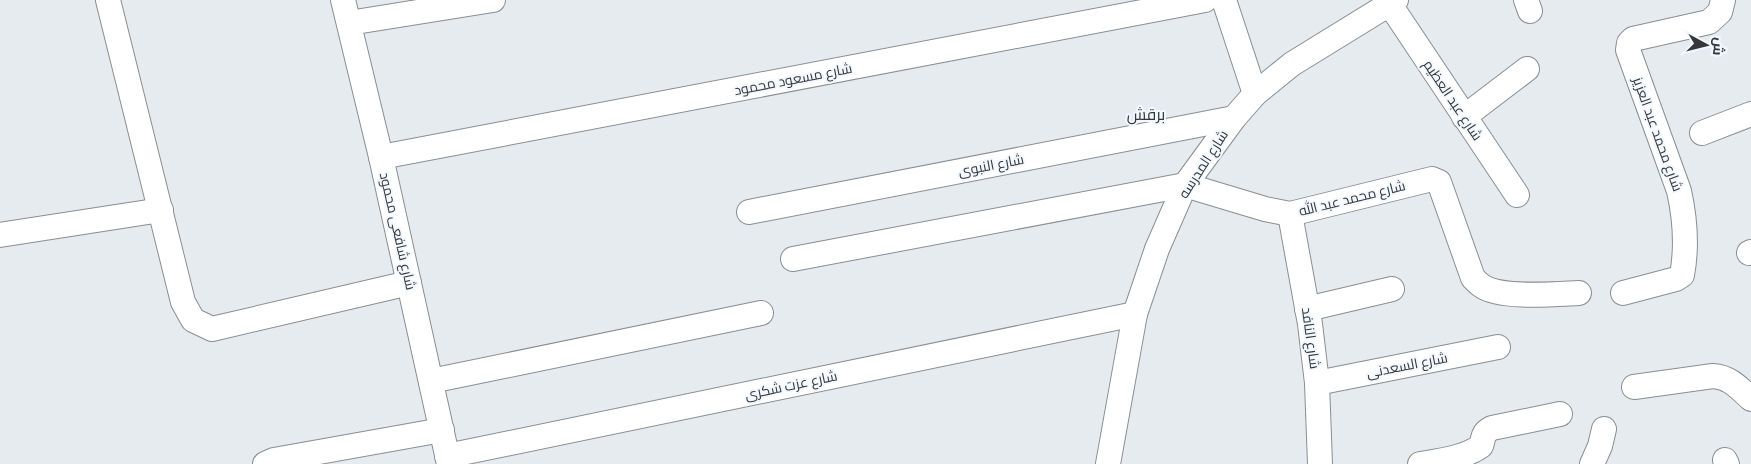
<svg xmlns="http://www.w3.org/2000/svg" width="1751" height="464" font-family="'Titillium Web',Cairo,sans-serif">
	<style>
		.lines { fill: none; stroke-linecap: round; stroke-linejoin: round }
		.minor-casing { stroke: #898e93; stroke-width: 26 }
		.minor { stroke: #fff; stroke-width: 24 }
		.labels { text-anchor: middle; stroke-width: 4; stroke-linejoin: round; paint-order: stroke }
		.street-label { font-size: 14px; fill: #353739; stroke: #f3f8fe }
		.quarter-label { font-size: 16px; fill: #353739; stroke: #f3f8fe }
	</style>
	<rect width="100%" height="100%" fill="#e6ebf0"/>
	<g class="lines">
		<g class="minor-casing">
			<g id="minor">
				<path d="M 108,0 L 183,302 L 193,320 L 212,329 L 409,283"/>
				<path d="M 343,0 L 381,157 L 449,464"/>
				<path d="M 1224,0 L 1255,94"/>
				<path d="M 1387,0 L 1517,195"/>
				<path d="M 1526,0 L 1530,11"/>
				<path d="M 349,23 L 493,0"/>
				<path d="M 1464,117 L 1527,69"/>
				<path d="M 1702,133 L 1751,114"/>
				<path d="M 381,157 L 1205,0"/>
				<path d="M 749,212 L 1234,118"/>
				<path d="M 1290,214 L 1310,324 L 1317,383 L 1320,464"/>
				<path d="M 0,235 L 161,210"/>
				<path d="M 1749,253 L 1751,252"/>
				<path d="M 793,259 L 1185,185 L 1265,209 L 1290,214 L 1432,179 L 1439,182 L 1473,278 C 1476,281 1479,284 1482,286 C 1501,299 1556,294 1579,293"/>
				<path d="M 1623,293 L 1676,279 L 1682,275 C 1687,248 1685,218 1679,191 L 1628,50 L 1629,43 L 1633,39 L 1709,22 L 1720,12 L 1723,0"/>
				<path d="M 1307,309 L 1392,289"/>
				<path d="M 431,381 L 761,313"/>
				<path d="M 1317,383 L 1498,347"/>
				<path d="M 1634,387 L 1713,376 C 1730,377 1739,388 1751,399"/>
				<path d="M 447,456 L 1135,314"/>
				<path d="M 1725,460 L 1727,464"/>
				<path d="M 265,464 L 274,460 L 442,430"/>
				<path d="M 1108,464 L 1135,314 L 1157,249 L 1185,185 L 1234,118 L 1255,94 L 1292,64 L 1396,0"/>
				<path d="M 1420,464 C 1439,461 1464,458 1481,446 C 1484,437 1482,433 1492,428 L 1560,414"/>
				<path d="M 1592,464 L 1600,446 L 1604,429"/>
			</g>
		</g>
		<use href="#minor" class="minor"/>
	</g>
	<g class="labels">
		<g class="street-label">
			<text transform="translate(793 79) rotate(-11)" y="5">شارع مسعود محمود</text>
			<text transform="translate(1453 100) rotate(56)" y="5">شارع عبد العظيم</text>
			<text transform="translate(1658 134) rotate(70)" y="5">شارع محمد عبد العزيز</text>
			<text transform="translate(1203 164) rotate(-57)" y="5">شارع المدرسه</text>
			<text transform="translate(991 165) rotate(-11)" y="5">شارع النبوى</text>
			<text transform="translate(1352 198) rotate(-14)" y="5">شارع محمد عبد الله</text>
			<text transform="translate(398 231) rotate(77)" y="5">شارع شافعى محمود</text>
			<text transform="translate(1311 338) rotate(82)" y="5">شارع النافد</text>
			<text transform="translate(1407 365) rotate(-11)" y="5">شارع السعدنى</text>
			<text transform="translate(791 385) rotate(-12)" y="5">شارع عزت شكرى</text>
		</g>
		<g class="quarter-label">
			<text x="1146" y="120">برقش</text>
		</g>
	</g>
	<g transform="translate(1706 45) rotate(97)" stroke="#f3f8fe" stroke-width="4" paint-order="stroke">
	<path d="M0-4L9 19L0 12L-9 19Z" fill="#353739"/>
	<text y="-8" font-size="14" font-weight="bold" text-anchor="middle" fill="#353739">ش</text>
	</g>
</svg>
